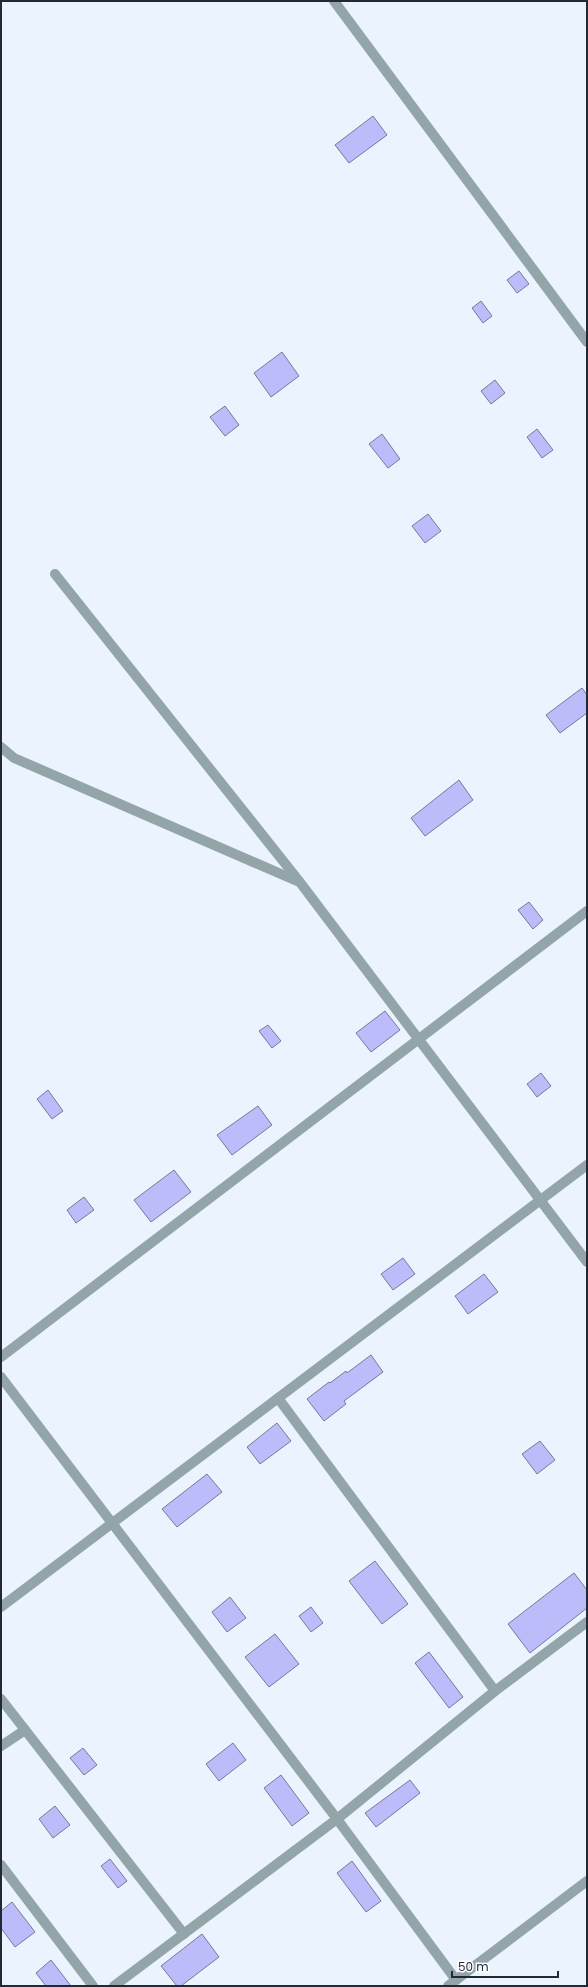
<svg xmlns="http://www.w3.org/2000/svg" width="588" height="1987" font-family="Poppins,sans-serif">
	<style>
		.building { fill: #bcbcfa; stroke: #797996 }
		.lines { fill: none; stroke-linecap: round; stroke-linejoin: round }
		.minor { stroke: #94a5aa; stroke-width: 10 }
	</style>
	<rect width="100%" height="100%" fill="#eaf3fe"/>
	<g class="building">
		<path d="M 373,116 L 387,135 L 349,163 L 335,145 Z"/>
		<path d="M 519,271 L 529,284 L 517,293 L 507,280 Z"/>
		<path d="M 481,301 L 492,316 L 483,323 L 472,308 Z"/>
		<path d="M 282,352 L 299,376 L 271,397 L 254,373 Z"/>
		<path d="M 495,380 L 505,393 L 491,404 L 481,391 Z"/>
		<path d="M 225,406 L 239,425 L 225,436 L 210,417 Z"/>
		<path d="M 537,429 L 553,450 L 542,458 L 527,437 Z"/>
		<path d="M 382,434 L 400,459 L 388,468 L 369,444 Z"/>
		<path d="M 428,514 L 441,531 L 425,543 L 412,526 Z"/>
		<path d="M 582,688 L 587,695 L 587,713 L 560,733 L 546,715 Z"/>
		<path d="M 459,780 L 473,800 L 425,836 L 411,818 Z"/>
		<path d="M 529,902 L 543,920 L 533,929 L 518,910 Z"/>
		<path d="M 385,1011 L 400,1030 L 371,1052 L 356,1033 Z"/>
		<path d="M 268,1025 L 281,1041 L 272,1048 L 259,1031 Z"/>
		<path d="M 541,1073 L 551,1086 L 537,1097 L 527,1084 Z"/>
		<path d="M 48,1090 L 63,1111 L 52,1119 L 37,1099 Z"/>
		<path d="M 258,1106 L 272,1125 L 232,1155 L 217,1135 Z"/>
		<path d="M 174,1170 L 191,1192 L 151,1222 L 134,1200 Z"/>
		<path d="M 84,1197 L 94,1210 L 76,1223 L 67,1210 Z"/>
		<path d="M 403,1258 L 415,1274 L 393,1290 L 381,1274 Z"/>
		<path d="M 484,1274 L 498,1292 L 468,1314 L 455,1296 Z"/>
		<path d="M 371,1355 L 383,1372 L 344,1401 L 346,1404 L 324,1421 L 307,1399 L 329,1382 L 330,1383 L 346,1371 L 347,1373 Z"/>
		<path d="M 277,1423 L 291,1441 L 260,1464 L 247,1447 Z"/>
		<path d="M 540,1441 L 555,1460 L 537,1474 L 522,1454 Z"/>
		<path d="M 207,1474 L 222,1492 L 177,1527 L 162,1509 Z"/>
		<path d="M 375,1561 L 408,1604 L 382,1624 L 349,1581 Z"/>
		<path d="M 574,1573 L 587,1590 L 587,1608 L 530,1653 L 508,1624 Z"/>
		<path d="M 230,1597 L 246,1618 L 227,1632 L 212,1612 Z"/>
		<path d="M 311,1607 L 323,1623 L 311,1632 L 299,1616 Z"/>
		<path d="M 275,1634 L 299,1664 L 269,1687 L 245,1657 Z"/>
		<path d="M 429,1652 L 463,1697 L 449,1708 L 415,1663 Z"/>
		<path d="M 233,1743 L 246,1760 L 219,1781 L 206,1764 Z"/>
		<path d="M 83,1748 L 97,1765 L 84,1775 L 70,1758 Z"/>
		<path d="M 281,1775 L 309,1813 L 292,1826 L 264,1788 Z"/>
		<path d="M 410,1780 L 420,1793 L 376,1827 L 365,1813 Z"/>
		<path d="M 55,1806 L 70,1825 L 53,1838 L 39,1819 Z"/>
		<path d="M 110,1859 L 127,1881 L 118,1888 L 101,1866 Z"/>
		<path d="M 352,1861 L 381,1901 L 366,1912 L 337,1873 Z"/>
		<path d="M 12,1902 L 35,1932 L 15,1947 L 1,1928 L 1,1911 Z"/>
		<path d="M 202,1934 L 219,1957 L 181,1986 L 177,1986 L 161,1966 Z"/>
		<path d="M 51,1960 L 71,1986 L 46,1986 L 36,1973 Z"/>
	</g>
	<g class="lines">
		<g class="minor">
			<path d="M 334,1 L 587,342"/>
			<path d="M 55,574 L 299,881 L 587,1262"/>
			<path d="M 1,747 L 14,758 L 297,881"/>
			<path d="M 1,1357 L 587,911"/>
			<path d="M 1,1377 L 337,1819 L 456,1980"/>
			<path d="M 278,1398 L 495,1691"/>
			<path d="M 1,1607 L 587,1165"/>
			<path d="M 1,1699 L 184,1934"/>
			<path d="M 1,1746 L 25,1730"/>
			<path d="M 1,1865 L 93,1986"/>
			<path d="M 114,1986 L 337,1819 L 495,1691 L 587,1622"/>
			<path d="M 448,1986 L 587,1881"/>
		</g>
	</g>
	<rect width="588" height="1987" fill="none" stroke="#212a34" stroke-width="4"/>
	<path d="M452 1971v6h106v-6" fill="none" stroke="#212a34" stroke-width="2"/>
	<text x="458" y="1971" font-size="12" fill="#212a34" stroke="#ffffff" stroke-width="3" paint-order="stroke">50 m</text>
</svg>
